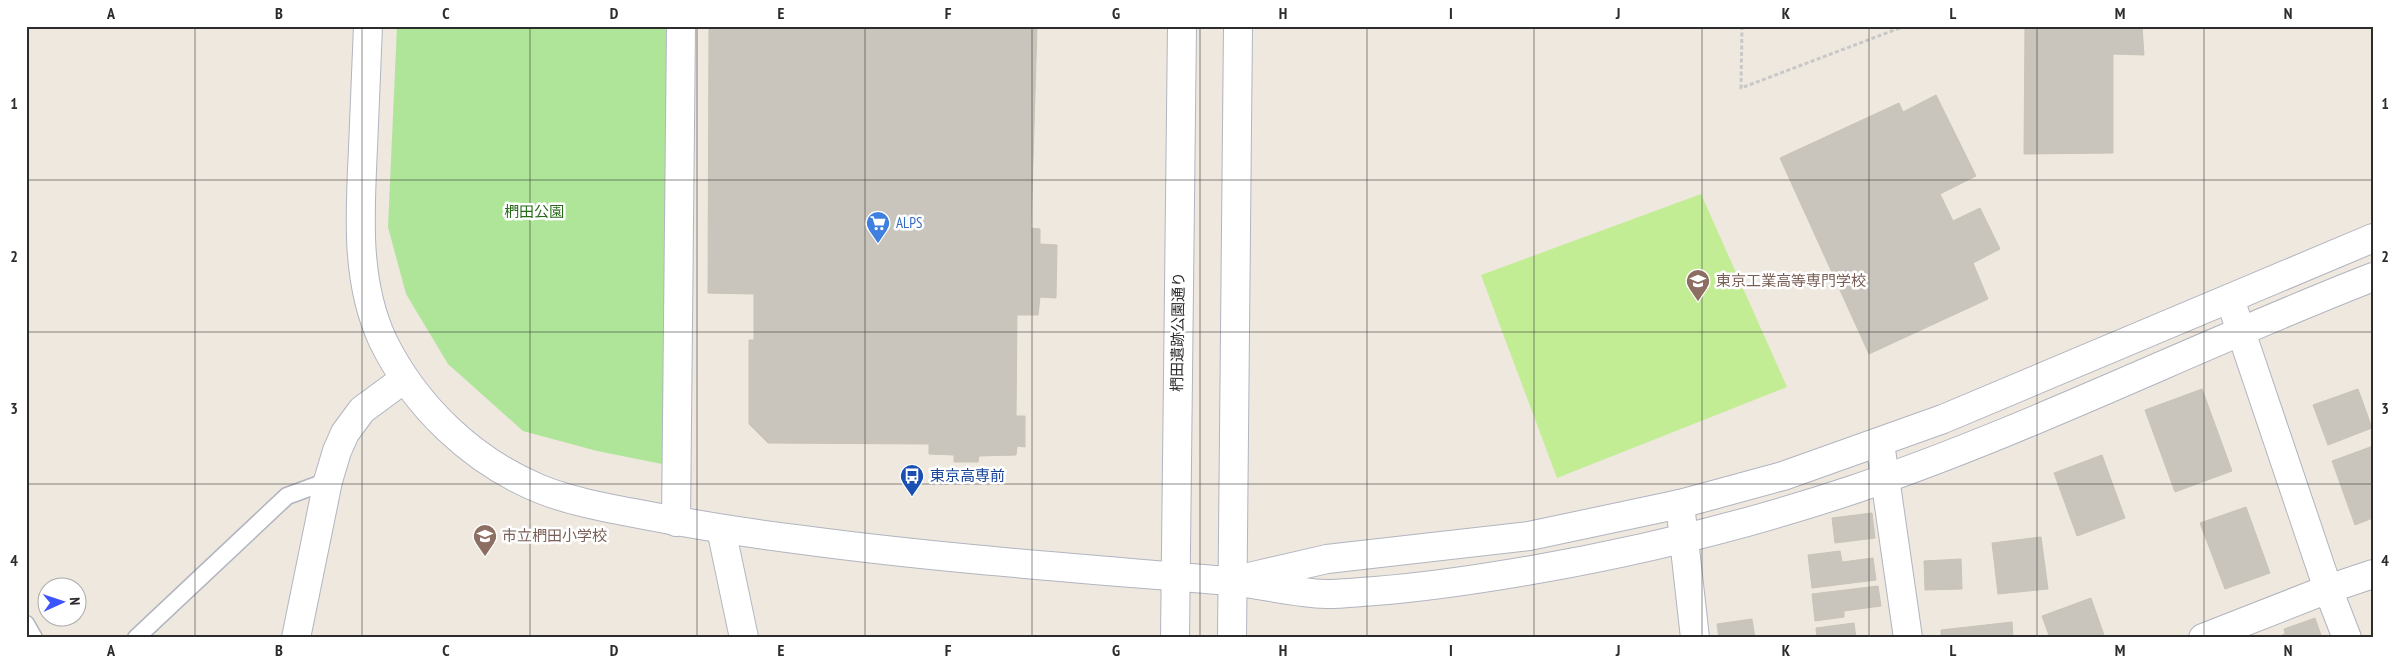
<svg xmlns="http://www.w3.org/2000/svg" width="2399" height="664" font-family="'PT Sans Narrow','Noto Sans JP',sans-serif">
	<style>
		.green { fill: #afe599 }
		.pitch { fill: #c3ed95 }
		.building { fill: #c9c5bd; stroke: #cac4b7 }
		.lines { fill: none; stroke-linecap: round; stroke-linejoin: round }
		.lane-casing { stroke: #b2b4c0; stroke-width: 19 }
		.street-casing { stroke: #b2b4c0; stroke-width: 30 }
		.secondary-casing { stroke: #b2b4c0; stroke-width: 30 }
		.path { stroke: #c8c8c8; stroke-width: 3; stroke-dasharray: 4 2.5; stroke-linecap: butt }
		.lane { stroke: #fff; stroke-width: 16 }
		.street { stroke: #fff; stroke-width: 28 }
		.secondary { stroke: #fff; stroke-width: 28 }
		.grid { fill: none; stroke: #2c2c2c; stroke-width: 1; stroke-opacity: 0.55 }
		.labels { text-anchor: middle; stroke-width: 5; stroke-linejoin: round; paint-order: stroke }
		.park-label { font-size: 15px; fill: #266c19; stroke: #fff }
		.shop-label { font-size: 15px; fill: #366cbe; stroke: #fff; text-anchor: start }
		.education-label { font-size: 15px; fill: #785e54; stroke: #fff; text-anchor: start }
		.street-label { font-size: 15px; fill: #2c2c2c; stroke: #fff }
		.transit-label { font-size: 15px; fill: #164399; stroke: #fff; text-anchor: start }
		.neatline { fill: none; stroke: #2c2c2c; stroke-width: 2 }
		.grid-label { font-size: 16px; text-anchor: middle; font-weight: bold; fill: #2c2c2c }
	</style>
	<rect width="100%" height="100%" fill="#eee8de"/>
	<path class="green" d="M 397,26 L 681,26 L 677,467 L 597,451 L 523,431 L 448,364 L 406,294 L 388,227 Z"/>
	<path class="pitch" d="M 1701,194 L 1787,387 L 1557,478 L 1481,275 Z"/>
	<g class="building">
		<path d="M 709,26 L 1037,26 L 1031,228 L 1040,229 L 1040,244 L 1057,245 L 1056,298 L 1040,297 L 1038,315 L 1017,315 L 1016,416 L 1025,416 L 1025,447 L 1017,446 L 1016,455 L 979,456 L 978,462 L 954,462 L 954,455 L 929,454 L 929,444 L 768,443 L 749,424 L 749,340 L 754,340 L 754,294 L 708,293 Z"/>
		<path d="M 2025,26 L 2142,26 L 2144,55 L 2113,54 L 2113,153 L 2024,154 Z"/>
		<path d="M 1936,95 L 1976,176 L 1940,194 L 1953,221 L 1980,208 L 2000,249 L 1973,263 L 1988,299 L 1869,354 L 1780,158 L 1899,103 L 1903,112 Z"/>
		<path d="M 2202,389 L 2232,471 L 2175,492 L 2145,410 Z"/>
		<path d="M 2358,389 L 2372,428 L 2328,445 L 2313,405 Z"/>
		<path d="M 2373,446 L 2373,518 L 2355,525 L 2332,461 Z"/>
		<path d="M 2102,455 L 2125,518 L 2077,536 L 2054,473 Z"/>
		<path d="M 2246,507 L 2270,573 L 2225,589 L 2200,523 Z"/>
		<path d="M 1872,513 L 1875,538 L 1835,543 L 1832,518 Z"/>
		<path d="M 2041,537 L 2048,589 L 1998,594 L 1992,543 Z"/>
		<path d="M 1840,551 L 1842,562 L 1873,558 L 1876,580 L 1812,588 L 1808,555 Z"/>
		<path d="M 1961,559 L 1962,589 L 1925,590 L 1924,561 Z"/>
		<path d="M 1878,586 L 1881,606 L 1844,611 L 1844,617 L 1815,621 L 1812,594 Z"/>
		<path d="M 2091,598 L 2105,638 L 2050,638 L 2042,616 Z"/>
		<path d="M 2315,618 L 2322,638 L 2275,638 L 2285,634 L 2284,629 Z"/>
		<path d="M 1752,619 L 1755,638 L 1719,638 L 1717,624 Z"/>
		<path d="M 2012,622 L 2013,638 L 1941,638 L 1941,630 Z"/>
		<path d="M 1854,623 L 1856,638 L 1817,638 L 1816,628 Z"/>
	</g>
	<g class="lines">
		<g class="lane-casing">
			<g id="lane">
				<path d="M 26,624 L 34,638"/>
				<path d="M 136,638 L 287,496 L 328,481"/>
			</g>
		</g>
		<g class="street-casing">
			<g id="street">
				<path d="M 2230,299 L 2328,589 L 2347,638"/>
				<path d="M 1880,443 L 1908,638"/>
				<path d="M 1680,504 L 1695,638"/>
				<path d="M 676,522 L 681,26"/>
				<path d="M 721,529 L 744,638"/>
				<path d="M 2203,638 L 2328,589 L 2373,574"/>
			</g>
		</g>
		<g class="secondary-casing">
			<g id="secondary">
				<path d="M 368,26 C 366,67 365,108 363,148 C 360,213 355,281 383,341 C 415,406 472,461 540,489 C 570,501 602,507 634,513 C 690,524 746,533 803,540 C 945,559 1087,569 1229,581 C 1261,584 1294,593 1326,594 C 1342,594 1359,592 1375,591 C 1428,587 1480,579 1532,570 C 1641,551 1747,525 1852,490 C 2030,430 2198,345 2373,277"/>
				<path d="M 1249,577 L 1327,559 L 1529,536 L 1680,504 L 1783,476 L 1943,419 L 2373,238"/>
				<path d="M 296,638 L 328,481 L 337,451 L 345,433 L 362,410 L 404,379"/>
				<path d="M 1175,638 L 1182,26"/>
				<path d="M 1232,638 L 1238,26"/>
			</g>
		</g>
		<path class="path" d="M 1742,26 L 1741,88 L 1905,26"/>
		<use href="#lane" class="lane"/>
		<use href="#street" class="street"/>
		<use href="#secondary" class="secondary"/>
	</g>
	<path class="grid" d="M 195,26 L 195,638M 362,26 L 362,638M 530,26 L 530,638M 697,26 L 697,638M 865,26 L 865,638M 1032,26 L 1032,638M 1200,26 L 1200,638M 1367,26 L 1367,638M 1534,26 L 1534,638M 1702,26 L 1702,638M 1869,26 L 1869,638M 2037,26 L 2037,638M 2204,26 L 2204,638M 26,180 L 2373,180M 26,332 L 2373,332M 26,484 L 2373,484"/>
	<defs>
		<g id="supermarket-pin" transform="scale(1.25)"><path d="M0 17L-7.5 6A9.5 9.5 0 1 1 7.5 6Z" fill="#3f7fe0" stroke="#fff"/><path d="M-6-5.5h2.5l.6 2H6L4.5 2H-2.5L-4.4-4H-6ZM-1.5 3.2a1.3 1.3 0 1 0 .1 0ZM3 3.2a1.3 1.3 0 1 0 .1 0Z" fill="#fff"/></g>
		<g id="school-pin" transform="scale(1.25)"><path d="M0 17L-7.5 6A9.5 9.5 0 1 1 7.5 6Z" fill="#8d6e63" stroke="#fff"/><path d="M0-5L7-2L0 1L-7-2ZM-4 1L0 2.5L4 1V4Q0 6-4 4Z" fill="#fff"/></g>
		<g id="bus-pin" transform="scale(1.25)"><path d="M0 17L-7.5 6A9.5 9.5 0 1 1 7.5 6Z" fill="#1a4fb4" stroke="#fff"/><path d="M-5-6H5V4H4V6H2V4H-2V6H-4V4H-5ZM-3.5-4V0h7V-4ZM-3.5 1.2v1.5H-2V1.2ZM2 1.2v1.5H3.5V1.2Z" fill="#fff"/></g>
	</defs>
	<g fill-rule="evenodd">
		<use href="#supermarket-pin" x="878" y="223"/>
		<use href="#school-pin" x="1698" y="281"/>
		<use href="#bus-pin" x="912" y="476"/>
		<use href="#school-pin" x="485" y="536"/>
	</g>
	<g class="labels">
		<g class="park-label">
			<text x="534" y="217">椚田公園</text>
		</g>
		<g class="shop-label">
			<text x="896" y="228">ALPS</text>
		</g>
		<g class="education-label">
			<text x="1716" y="286">東京工業高等専門学校</text>
			<text x="502" y="541">市立椚田小学校</text>
		</g>
		<g class="street-label">
			<text transform="translate(1178 332) rotate(-89)" y="5">椚田遺跡公園通り</text>
		</g>
		<g class="transit-label">
			<text x="930" y="481">東京高専前</text>
		</g>
	</g>
	<rect width="2399" height="664" fill="none" stroke="#ffffff" stroke-width="55"/>
	<g transform="translate(62 602) rotate(87)"><circle r="24" fill="#ffffff" stroke="#ababab"/>
	<path d="M0-4L9 19L0 12L-9 19Z" fill="#3b54fe"/>
	<text y="-8" font-size="14" font-weight="bold" text-anchor="middle" fill="#2c2c2c">N</text>
	</g>
	<rect x="28" y="28" width="2344" height="608" class="neatline"/>
	<g class="grid-label">
		<text x="111" y="19">A</text>
		<text x="279" y="19">B</text>
		<text x="446" y="19">C</text>
		<text x="614" y="19">D</text>
		<text x="781" y="19">E</text>
		<text x="948" y="19">F</text>
		<text x="1116" y="19">G</text>
		<text x="1283" y="19">H</text>
		<text x="1451" y="19">I</text>
		<text x="1618" y="19">J</text>
		<text x="1786" y="19">K</text>
		<text x="1953" y="19">L</text>
		<text x="2120" y="19">M</text>
		<text x="2288" y="19">N</text>
		<text x="14" y="109">1</text>
		<text x="2385" y="109">1</text>
		<text x="14" y="262">2</text>
		<text x="2385" y="262">2</text>
		<text x="14" y="414">3</text>
		<text x="2385" y="414">3</text>
		<text x="14" y="566">4</text>
		<text x="2385" y="566">4</text>
		<text x="111" y="656">A</text>
		<text x="279" y="656">B</text>
		<text x="446" y="656">C</text>
		<text x="614" y="656">D</text>
		<text x="781" y="656">E</text>
		<text x="948" y="656">F</text>
		<text x="1116" y="656">G</text>
		<text x="1283" y="656">H</text>
		<text x="1451" y="656">I</text>
		<text x="1618" y="656">J</text>
		<text x="1786" y="656">K</text>
		<text x="1953" y="656">L</text>
		<text x="2120" y="656">M</text>
		<text x="2288" y="656">N</text>
	</g>
</svg>
